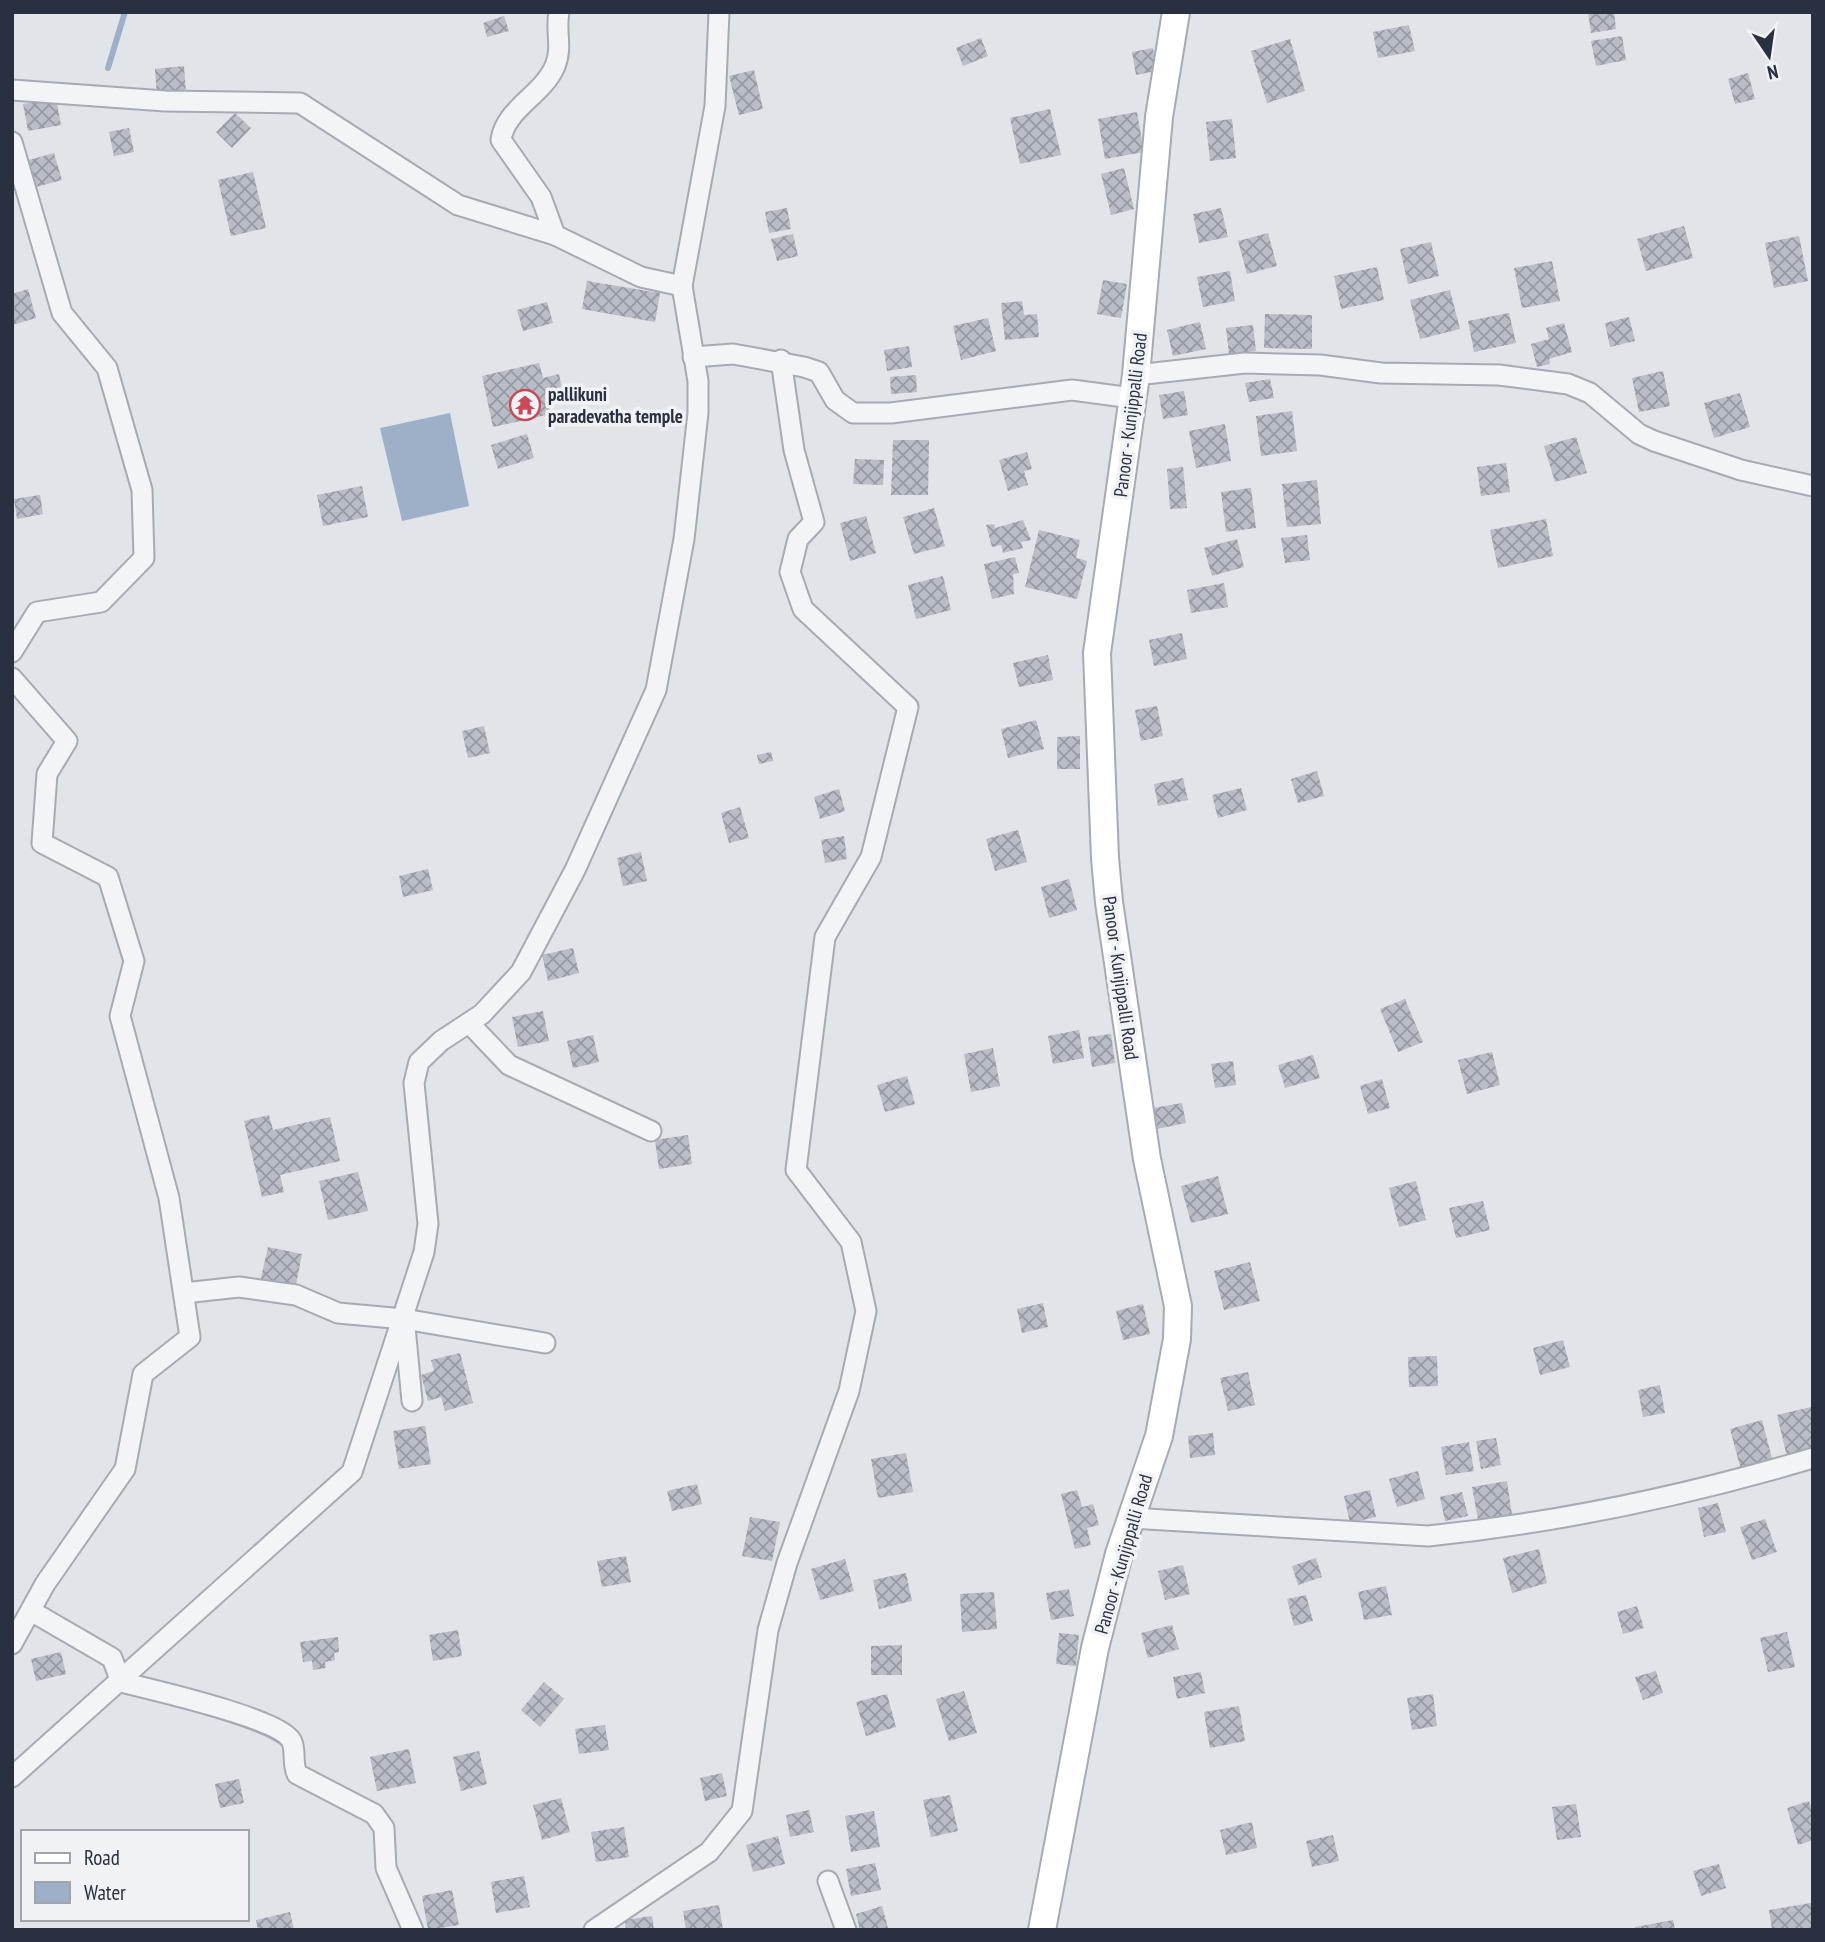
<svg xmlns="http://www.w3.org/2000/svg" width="1825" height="1942" font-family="'PT Sans Narrow',sans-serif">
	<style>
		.water { fill: #9db0c8 }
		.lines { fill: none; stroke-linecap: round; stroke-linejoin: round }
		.stream { stroke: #9db0c8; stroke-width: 6 }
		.building { fill: url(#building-cross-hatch) }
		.street-casing { stroke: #a6abb3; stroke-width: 23 }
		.secondary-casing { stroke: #a6abb3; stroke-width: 30 }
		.street { stroke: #f3f4f7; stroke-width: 19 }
		.secondary { stroke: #fff; stroke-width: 26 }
		.labels { text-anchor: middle; stroke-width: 7; stroke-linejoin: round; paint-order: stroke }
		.poi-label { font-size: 19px; font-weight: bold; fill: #293140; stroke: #f0f2f6; text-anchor: start }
		.street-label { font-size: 19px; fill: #293140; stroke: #f0f2f6 }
	</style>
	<defs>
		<pattern id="building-cross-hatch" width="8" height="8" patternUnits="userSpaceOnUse" patternTransform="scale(1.75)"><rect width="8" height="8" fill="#b8bdc6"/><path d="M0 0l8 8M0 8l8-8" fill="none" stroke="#969aa2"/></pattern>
	</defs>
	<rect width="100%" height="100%" fill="#e1e4e9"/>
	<path class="water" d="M 450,413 L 469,506 L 402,521 L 380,428 Z"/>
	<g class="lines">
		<path class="stream" d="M 108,68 L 125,12"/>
	</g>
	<g class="building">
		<path d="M 1588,12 L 1614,12 L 1616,29 L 1591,33 Z"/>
		<path d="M 504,16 L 509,31 L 487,37 L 483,23 Z"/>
		<path d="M 1409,25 L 1415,51 L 1378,58 L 1373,32 Z"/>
		<path d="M 1622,36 L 1626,60 L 1596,66 L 1591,41 Z"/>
		<path d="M 981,38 L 988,56 L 963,66 L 956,48 Z"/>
		<path d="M 1290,39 L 1305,91 L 1267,103 L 1251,51 Z"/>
		<path d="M 1153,48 L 1156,71 L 1136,75 L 1132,52 Z"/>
		<path d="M 184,66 L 186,93 L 157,96 L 155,69 Z"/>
		<path d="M 754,70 L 763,109 L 739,115 L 729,76 Z"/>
		<path d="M 1748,73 L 1755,99 L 1735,104 L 1728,79 Z"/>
		<path d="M 56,99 L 61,125 L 28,131 L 23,104 Z"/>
		<path d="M 1050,109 L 1061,155 L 1020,164 L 1010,118 Z"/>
		<path d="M 1137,112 L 1144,152 L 1105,159 L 1098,119 Z"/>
		<path d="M 235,113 L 251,128 L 232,148 L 216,132 Z"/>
		<path d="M 1232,119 L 1236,158 L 1210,161 L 1206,122 Z"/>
		<path d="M 129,128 L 134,152 L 114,156 L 109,132 Z"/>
		<path d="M 54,153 L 62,180 L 36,187 L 29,160 Z"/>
		<path d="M 1124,168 L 1134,209 L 1111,215 L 1101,174 Z"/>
		<path d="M 253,172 L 266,228 L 231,236 L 218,180 Z"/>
		<path d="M 787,208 L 791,229 L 769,233 L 765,212 Z"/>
		<path d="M 1221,208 L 1228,237 L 1199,243 L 1193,214 Z"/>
		<path d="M 1684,226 L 1693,258 L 1646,271 L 1637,239 Z"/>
		<path d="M 1268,233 L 1277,266 L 1247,274 L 1238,241 Z"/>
		<path d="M 793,234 L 798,256 L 777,261 L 771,239 Z"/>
		<path d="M 1799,236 L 1808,281 L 1774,288 L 1765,243 Z"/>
		<path d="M 1431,242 L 1439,276 L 1408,284 L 1400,249 Z"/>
		<path d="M 1552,261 L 1560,301 L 1522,308 L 1514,268 Z"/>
		<path d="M 1377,267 L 1384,300 L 1341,309 L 1334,276 Z"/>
		<path d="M 1230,271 L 1235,301 L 1203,307 L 1197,277 Z"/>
		<path d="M 1103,280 L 1127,284 L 1121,318 L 1097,314 Z"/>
		<path d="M 587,281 L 660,293 L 655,322 L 582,309 Z"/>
		<path d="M 28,289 L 36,318 L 12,325 L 12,294 Z"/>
		<path d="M 1450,290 L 1460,329 L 1420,339 L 1410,300 Z"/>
		<path d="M 1022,301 L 1024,315 L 1037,314 L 1039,337 L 1005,340 L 1001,303 Z"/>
		<path d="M 547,302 L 553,323 L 523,331 L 517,310 Z"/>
		<path d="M 1509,313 L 1516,343 L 1474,352 L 1468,321 Z"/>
		<path d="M 1265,314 L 1312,315 L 1312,349 L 1264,348 Z"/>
		<path d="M 1629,317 L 1635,341 L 1610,347 L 1605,323 Z"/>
		<path d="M 988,318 L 996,351 L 961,360 L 953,326 Z"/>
		<path d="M 1200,322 L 1206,349 L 1173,356 L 1167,330 Z"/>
		<path d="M 1564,323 L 1572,352 L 1549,359 L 1550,364 L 1537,367 L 1531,344 L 1549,339 L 1546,328 Z"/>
		<path d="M 1253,325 L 1256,351 L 1229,354 L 1226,328 Z"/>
		<path d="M 909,346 L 912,367 L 887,371 L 884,350 Z"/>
		<path d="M 539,363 L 543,378 L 559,374 L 563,394 L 547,398 L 551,414 L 493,427 L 482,376 Z"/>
		<path d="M 1663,371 L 1670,406 L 1639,412 L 1632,378 Z"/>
		<path d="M 916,375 L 917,392 L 891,394 L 890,377 Z"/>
		<path d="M 1270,379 L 1274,398 L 1249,402 L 1245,383 Z"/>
		<path d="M 1184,391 L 1188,415 L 1163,419 L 1159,395 Z"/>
		<path d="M 1740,393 L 1750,427 L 1714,438 L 1704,403 Z"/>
		<path d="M 1292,411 L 1297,451 L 1261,456 L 1256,416 Z"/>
		<path d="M 1225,424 L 1231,461 L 1196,468 L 1189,431 Z"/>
		<path d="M 527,434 L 534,458 L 498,469 L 491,445 Z"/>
		<path d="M 1576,437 L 1587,473 L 1555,482 L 1544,446 Z"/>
		<path d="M 893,440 L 929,440 L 928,495 L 891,495 Z"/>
		<path d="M 1027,452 L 1032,469 L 1024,471 L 1028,485 L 1008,491 L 999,460 Z"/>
		<path d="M 855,459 L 884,460 L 883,485 L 853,484 Z"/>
		<path d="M 1506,463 L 1510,492 L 1481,496 L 1477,467 Z"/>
		<path d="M 1183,467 L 1187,508 L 1170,509 L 1167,469 Z"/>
		<path d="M 1317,480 L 1321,524 L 1287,527 L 1282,484 Z"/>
		<path d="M 362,486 L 368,517 L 323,526 L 317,495 Z"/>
		<path d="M 1251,488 L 1256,528 L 1226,532 L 1221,492 Z"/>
		<path d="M 40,495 L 43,514 L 17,519 L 14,499 Z"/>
		<path d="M 934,508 L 945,546 L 914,554 L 903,517 Z"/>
		<path d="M 866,516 L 876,553 L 850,561 L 840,523 Z"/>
		<path d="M 1546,519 L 1553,556 L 1498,568 L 1490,530 Z"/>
		<path d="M 1023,520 L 1031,540 L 1021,542 L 1023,548 L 1003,553 L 1001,545 L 992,547 L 986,525 L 994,524 L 995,528 Z"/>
		<path d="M 1039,530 L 1080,540 L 1076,558 L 1087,561 L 1077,599 L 1025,587 Z"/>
		<path d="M 1307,535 L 1310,560 L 1285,563 L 1281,538 Z"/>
		<path d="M 1237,539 L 1244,567 L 1212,576 L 1204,548 Z"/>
		<path d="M 1015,557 L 1019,573 L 1013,574 L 1014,594 L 992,599 L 984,564 Z"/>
		<path d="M 943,576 L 951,610 L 916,619 L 908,585 Z"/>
		<path d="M 1224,583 L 1228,607 L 1191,613 L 1187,590 Z"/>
		<path d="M 1182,633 L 1187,659 L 1154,666 L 1149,640 Z"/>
		<path d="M 1048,655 L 1053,680 L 1019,687 L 1013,663 Z"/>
		<path d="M 1157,706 L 1163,736 L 1141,741 L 1135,710 Z"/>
		<path d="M 1036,720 L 1044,749 L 1008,758 L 1001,729 Z"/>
		<path d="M 484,726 L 490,753 L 468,758 L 462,731 Z"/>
		<path d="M 1080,736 L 1080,769 L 1057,769 L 1057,737 Z"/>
		<path d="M 771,752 L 773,761 L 759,764 L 757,755 Z"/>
		<path d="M 1317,771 L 1324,796 L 1298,803 L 1291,779 Z"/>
		<path d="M 1183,778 L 1188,800 L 1158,806 L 1154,784 Z"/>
		<path d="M 1241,788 L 1247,810 L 1218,818 L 1212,795 Z"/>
		<path d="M 839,789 L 845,811 L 820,819 L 814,797 Z"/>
		<path d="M 740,807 L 749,838 L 729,843 L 721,813 Z"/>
		<path d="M 1018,830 L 1027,862 L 995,871 L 986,839 Z"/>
		<path d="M 844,836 L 847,859 L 825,863 L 821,840 Z"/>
		<path d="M 641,852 L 647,881 L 623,886 L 617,858 Z"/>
		<path d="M 428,869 L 433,890 L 403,897 L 399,876 Z"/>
		<path d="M 1069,879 L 1077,910 L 1049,918 L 1041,887 Z"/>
		<path d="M 573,948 L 579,973 L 548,981 L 542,955 Z"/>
		<path d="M 1405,999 L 1423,1042 L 1398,1052 L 1380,1009 Z"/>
		<path d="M 543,1011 L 549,1041 L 518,1047 L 512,1017 Z"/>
		<path d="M 1079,1030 L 1084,1058 L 1053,1064 L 1048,1036 Z"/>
		<path d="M 1111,1034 L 1115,1063 L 1092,1067 L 1088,1037 Z"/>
		<path d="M 593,1035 L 599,1062 L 573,1068 L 567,1041 Z"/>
		<path d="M 993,1048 L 1000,1086 L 971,1092 L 964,1054 Z"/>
		<path d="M 1492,1052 L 1500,1085 L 1467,1094 L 1458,1060 Z"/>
		<path d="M 1313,1055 L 1320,1078 L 1285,1088 L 1278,1065 Z"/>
		<path d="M 1233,1061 L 1236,1085 L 1215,1088 L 1211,1064 Z"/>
		<path d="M 907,1076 L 915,1104 L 885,1112 L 877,1085 Z"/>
		<path d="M 1382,1079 L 1390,1108 L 1368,1114 L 1360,1086 Z"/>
		<path d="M 1182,1103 L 1186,1123 L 1157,1129 L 1153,1108 Z"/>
		<path d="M 269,1115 L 273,1130 L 330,1117 L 340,1161 L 280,1175 L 284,1192 L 262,1197 L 244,1121 Z"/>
		<path d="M 688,1135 L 692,1164 L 659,1169 L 655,1140 Z"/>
		<path d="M 358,1172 L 368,1211 L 328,1220 L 319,1181 Z"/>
		<path d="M 1218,1176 L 1228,1214 L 1191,1223 L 1181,1186 Z"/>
		<path d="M 1416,1181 L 1426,1220 L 1399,1227 L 1389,1188 Z"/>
		<path d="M 1483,1201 L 1490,1230 L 1456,1238 L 1449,1208 Z"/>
		<path d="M 268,1247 L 302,1254 L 295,1290 L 260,1282 Z"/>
		<path d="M 1250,1262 L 1260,1301 L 1224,1310 L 1214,1271 Z"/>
		<path d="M 1043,1303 L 1048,1327 L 1022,1333 L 1017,1309 Z"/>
		<path d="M 1143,1304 L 1150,1334 L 1123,1340 L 1116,1311 Z"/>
		<path d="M 1563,1340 L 1570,1367 L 1540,1375 L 1533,1348 Z"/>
		<path d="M 460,1353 L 473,1403 L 445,1411 L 441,1397 L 428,1401 L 421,1375 L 434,1371 L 431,1360 Z"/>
		<path d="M 1437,1356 L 1438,1386 L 1409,1387 L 1408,1357 Z"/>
		<path d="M 1248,1372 L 1255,1405 L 1228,1411 L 1220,1378 Z"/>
		<path d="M 1660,1385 L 1665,1413 L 1643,1417 L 1638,1390 Z"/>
		<path d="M 1811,1407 L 1813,1451 L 1787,1457 L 1777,1415 Z"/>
		<path d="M 1762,1420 L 1773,1462 L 1741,1470 L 1730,1429 Z"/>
		<path d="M 425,1426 L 431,1464 L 399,1469 L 393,1431 Z"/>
		<path d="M 1213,1433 L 1215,1455 L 1190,1458 L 1188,1436 Z"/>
		<path d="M 1496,1438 L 1501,1465 L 1481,1469 L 1476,1441 Z"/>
		<path d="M 1469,1442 L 1474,1471 L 1446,1475 L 1441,1447 Z"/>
		<path d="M 906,1453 L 913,1492 L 878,1498 L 871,1459 Z"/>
		<path d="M 1418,1471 L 1425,1499 L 1397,1507 L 1389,1479 Z"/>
		<path d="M 1507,1481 L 1512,1515 L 1478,1520 L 1472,1487 Z"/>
		<path d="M 697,1484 L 702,1504 L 672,1511 L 667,1491 Z"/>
		<path d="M 1077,1490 L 1082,1507 L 1093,1504 L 1099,1525 L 1087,1528 L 1091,1545 L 1075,1549 L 1061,1494 Z"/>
		<path d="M 1370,1490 L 1376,1517 L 1350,1523 L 1344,1496 Z"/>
		<path d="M 1462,1492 L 1468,1516 L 1445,1521 L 1440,1497 Z"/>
		<path d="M 1718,1503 L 1726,1532 L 1704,1537 L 1698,1508 Z"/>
		<path d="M 750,1517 L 780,1522 L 772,1561 L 742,1556 Z"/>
		<path d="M 1765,1519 L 1777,1552 L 1752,1560 L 1740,1527 Z"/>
		<path d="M 1539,1549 L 1547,1583 L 1512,1593 L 1503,1558 Z"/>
		<path d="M 626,1556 L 631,1582 L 602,1587 L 597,1561 Z"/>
		<path d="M 1316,1558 L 1322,1577 L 1298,1585 L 1292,1566 Z"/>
		<path d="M 845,1559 L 854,1591 L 820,1600 L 811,1569 Z"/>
		<path d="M 1183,1565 L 1190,1594 L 1165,1600 L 1158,1571 Z"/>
		<path d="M 906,1573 L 912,1601 L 879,1609 L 873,1580 Z"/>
		<path d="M 1386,1586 L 1392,1615 L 1364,1620 L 1358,1592 Z"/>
		<path d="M 1069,1589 L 1074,1616 L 1051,1620 L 1046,1593 Z"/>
		<path d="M 994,1592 L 997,1629 L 962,1632 L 960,1594 Z"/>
		<path d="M 1306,1595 L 1313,1621 L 1294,1626 L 1287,1599 Z"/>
		<path d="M 1637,1606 L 1644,1628 L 1623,1634 L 1617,1612 Z"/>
		<path d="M 1172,1625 L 1179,1649 L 1148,1658 L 1141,1633 Z"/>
		<path d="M 458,1630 L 462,1656 L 433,1661 L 429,1635 Z"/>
		<path d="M 1787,1632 L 1795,1667 L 1768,1672 L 1760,1638 Z"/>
		<path d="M 1059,1633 L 1079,1635 L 1076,1666 L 1056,1664 Z"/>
		<path d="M 338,1637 L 339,1652 L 334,1653 L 335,1660 L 325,1662 L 326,1668 L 313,1670 L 312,1661 L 303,1662 L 300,1642 Z"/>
		<path d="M 902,1645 L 902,1675 L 871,1675 L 871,1646 Z"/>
		<path d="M 61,1652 L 66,1674 L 36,1681 L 31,1659 Z"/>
		<path d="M 1656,1671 L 1663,1693 L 1643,1700 L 1635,1677 Z"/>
		<path d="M 1201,1672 L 1205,1693 L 1177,1699 L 1173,1677 Z"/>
		<path d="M 544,1682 L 564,1699 L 540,1727 L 521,1710 Z"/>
		<path d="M 964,1691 L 977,1733 L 949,1741 L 936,1699 Z"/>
		<path d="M 887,1694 L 896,1727 L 866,1736 L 856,1702 Z"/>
		<path d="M 1433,1694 L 1437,1726 L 1412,1730 L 1407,1698 Z"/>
		<path d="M 1239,1706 L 1245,1741 L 1210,1748 L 1204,1712 Z"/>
		<path d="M 605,1725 L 609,1750 L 579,1754 L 575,1729 Z"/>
		<path d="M 409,1749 L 416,1783 L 377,1791 L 370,1757 Z"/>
		<path d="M 479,1751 L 487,1784 L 461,1791 L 453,1757 Z"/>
		<path d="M 722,1773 L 727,1796 L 705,1801 L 700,1778 Z"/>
		<path d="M 239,1779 L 244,1803 L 220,1808 L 215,1784 Z"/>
		<path d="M 950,1795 L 958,1831 L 931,1837 L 923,1800 Z"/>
		<path d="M 561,1798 L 570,1832 L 542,1840 L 533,1805 Z"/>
		<path d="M 1809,1801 L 1813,1813 L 1813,1840 L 1798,1845 L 1787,1808 Z"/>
		<path d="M 1576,1804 L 1581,1837 L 1557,1840 L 1552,1807 Z"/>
		<path d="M 809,1810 L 814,1832 L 790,1837 L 786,1815 Z"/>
		<path d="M 874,1811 L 880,1847 L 851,1852 L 845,1816 Z"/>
		<path d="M 1252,1822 L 1257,1848 L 1226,1855 L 1220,1830 Z"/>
		<path d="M 624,1827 L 629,1857 L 596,1862 L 591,1832 Z"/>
		<path d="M 1333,1835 L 1339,1861 L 1312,1867 L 1306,1841 Z"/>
		<path d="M 778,1836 L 785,1864 L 753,1872 L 746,1845 Z"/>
		<path d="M 875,1863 L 881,1890 L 851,1896 L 846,1869 Z"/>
		<path d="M 1719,1864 L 1726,1888 L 1701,1896 L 1693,1871 Z"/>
		<path d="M 524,1876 L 530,1907 L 496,1913 L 491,1882 Z"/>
		<path d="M 452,1890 L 459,1925 L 428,1930 L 422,1896 Z"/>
		<path d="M 1811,1903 L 1813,1930 L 1772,1930 L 1769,1910 Z"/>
		<path d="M 719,1905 L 723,1930 L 686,1930 L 683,1911 Z"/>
		<path d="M 882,1906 L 888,1928 L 860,1930 L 856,1914 Z"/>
		<path d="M 290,1912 L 294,1930 L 258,1930 L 256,1920 Z"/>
		<path d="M 652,1916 L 654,1930 L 626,1930 L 625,1920 Z"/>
		<path d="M 1673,1920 L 1675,1930 L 1635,1930 L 1635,1927 Z"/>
	</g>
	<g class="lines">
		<g class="street-casing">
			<g id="street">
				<path d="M 12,90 L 165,101 L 300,103 L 458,205 L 555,235 L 641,277 L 682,286"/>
				<path d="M 12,142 L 62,313 L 107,368 L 142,490 L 144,558 L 101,602 L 37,612 L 12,652"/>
				<path d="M 555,235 L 541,197 L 501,140 C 505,109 543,95 555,66 C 563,47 555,31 559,12"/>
				<path d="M 693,357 L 733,354 L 804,367 L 819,372 L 835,400 L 853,413 L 891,413 L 1072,390 L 1132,398"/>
				<path d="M 1136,375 L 1245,363 L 1320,365 L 1381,373 L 1499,375 L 1568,384 L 1590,393 L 1639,434 L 1654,441 L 1741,470 L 1813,486"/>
				<path d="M 12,678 L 67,741 L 47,774 L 42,843 L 108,877 L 134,961 L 120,1016 L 169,1198 L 190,1337 L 143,1374 L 125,1469 L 45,1584 L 12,1644"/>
				<path d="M 469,1023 L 509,1065 L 651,1131"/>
				<path d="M 184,1293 L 239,1287 L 296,1295 L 338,1313 L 404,1319 L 545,1343"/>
				<path d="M 405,1327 L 412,1401"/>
				<path d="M 1131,1518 L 1428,1536 C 1557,1523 1688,1495 1813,1458"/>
				<path d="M 31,1611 L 112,1658 L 121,1682 C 149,1689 283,1719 292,1742 C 296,1752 292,1763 297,1774 L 374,1814 L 384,1828 L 386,1868 L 413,1930"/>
				<path d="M 12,1777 L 352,1472 L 424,1252 L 428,1224 L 414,1083 L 419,1062 L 441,1041 L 482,1014 L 521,972 L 575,870 L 656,690 L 684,539 L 698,413 L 698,381 L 682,286 L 715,106 L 719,12"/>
				<path d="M 828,1881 L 846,1930"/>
				<path d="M 594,1930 L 709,1852 L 742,1811 L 768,1630 L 787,1563 L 849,1391 L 866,1311 L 851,1242 L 796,1170 L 825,937 L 871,857 L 908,707 L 803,609 L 790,572 L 798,539 L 814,522 L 794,450 L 781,360"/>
			</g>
		</g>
		<g class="secondary-casing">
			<path id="secondary" d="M 1042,1930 L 1095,1648 L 1119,1554 L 1159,1436 L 1177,1339 L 1178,1306 L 1147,1159 L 1109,902 L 1105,858 L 1097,653 L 1136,375 L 1159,117 L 1176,12"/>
		</g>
		<use href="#street" class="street"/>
		<use href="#secondary" class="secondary"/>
	</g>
	<defs>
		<g id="temple-ring" transform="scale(1.575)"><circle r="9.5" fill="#f0f2f6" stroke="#ca4958" stroke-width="1.5"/><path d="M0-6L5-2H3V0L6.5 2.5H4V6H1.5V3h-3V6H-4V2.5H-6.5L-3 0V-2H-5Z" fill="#ca4958"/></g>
	</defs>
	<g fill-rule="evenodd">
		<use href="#temple-ring" x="525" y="405"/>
	</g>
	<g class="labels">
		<g class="poi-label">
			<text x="548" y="401">pallikuni<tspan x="548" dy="22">paradevatha temple</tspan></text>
		</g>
		<g class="street-label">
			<text transform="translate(1130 415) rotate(-83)" y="7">Panoor - Kunjippalli Road</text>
			<text transform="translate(1121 978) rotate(82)" y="7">Panoor - Kunjippalli Road</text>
			<text transform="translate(1123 1554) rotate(-74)" y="7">Panoor - Kunjippalli Road</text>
		</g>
	</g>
	<rect width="1825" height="1942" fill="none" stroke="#293140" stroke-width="28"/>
	<rect x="21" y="1830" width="228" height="91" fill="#f0f2f6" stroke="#a0a5ad" stroke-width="2"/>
	<rect x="35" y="1853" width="35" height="10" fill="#ffffff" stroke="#a0a5ad" stroke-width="2"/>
	<text x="84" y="1865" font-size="21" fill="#293140">Road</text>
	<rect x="35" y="1882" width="35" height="21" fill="#9db0c8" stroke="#a0a5ad" stroke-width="2"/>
	<text x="84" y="1900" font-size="21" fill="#293140">Water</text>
	<g transform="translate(1769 56) rotate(167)" stroke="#f0f2f6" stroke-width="5" paint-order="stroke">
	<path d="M0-5L12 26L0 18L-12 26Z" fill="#293140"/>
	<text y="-10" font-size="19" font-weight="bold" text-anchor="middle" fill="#293140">N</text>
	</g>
</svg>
